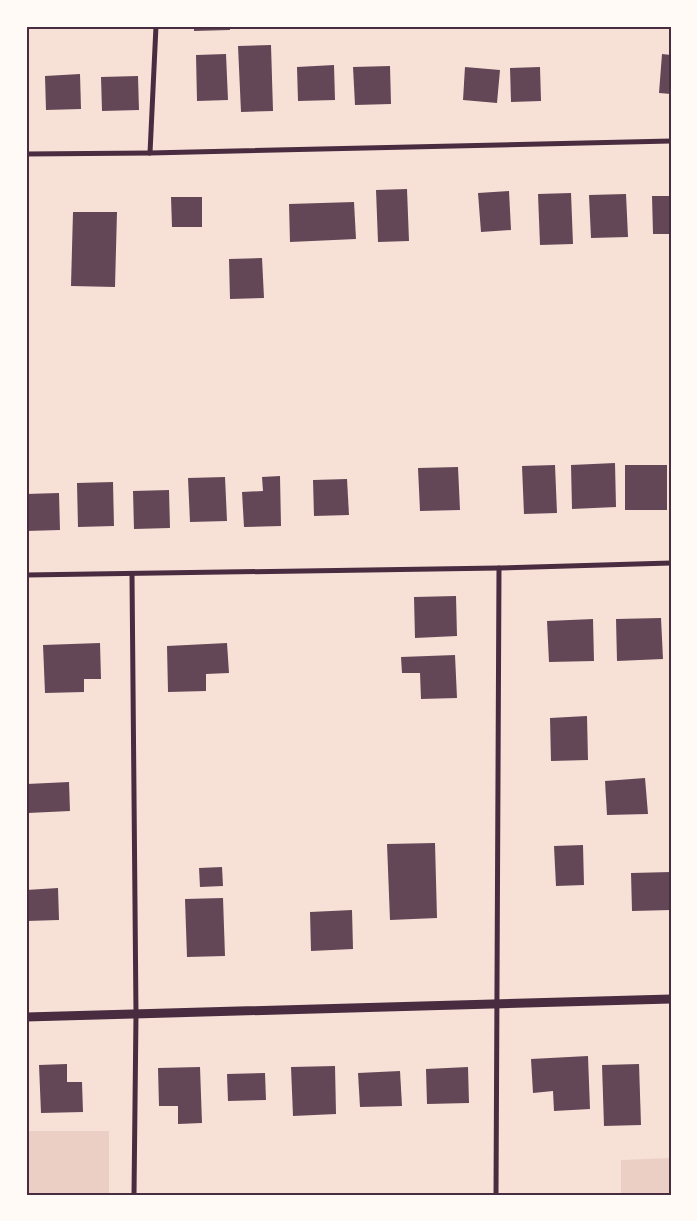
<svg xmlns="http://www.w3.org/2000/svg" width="697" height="1221" font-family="Roboto,sans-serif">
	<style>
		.green { fill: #ebcfc5 }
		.building { fill: #644757 }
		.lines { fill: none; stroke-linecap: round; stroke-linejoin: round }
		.minor { stroke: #4a2c40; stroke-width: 5 }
		.tertiary { stroke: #4a2c40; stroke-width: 9 }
		.neatline { fill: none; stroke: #4a2c40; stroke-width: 2 }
	</style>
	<rect width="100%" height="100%" fill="#f7e1d7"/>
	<g class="green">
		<path d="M 26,1131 L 109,1131 L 109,1195 L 27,1195 Z"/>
		<path d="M 671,1158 L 671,1195 L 621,1195 L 621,1160 Z"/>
		<path d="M 315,1193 L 315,1195 L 151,1195 L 151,1194 Z"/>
	</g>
	<g class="building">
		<path d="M 194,26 L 230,26 L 230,30 L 194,31 Z"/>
		<path d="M 271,45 L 273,111 L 241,112 L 238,46 Z"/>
		<path d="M 226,54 L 228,100 L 197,101 L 196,55 Z"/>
		<path d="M 662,54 L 671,55 L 671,94 L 659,93 Z"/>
		<path d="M 334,65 L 335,100 L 298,101 L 297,67 Z"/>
		<path d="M 390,66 L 391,104 L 355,105 L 353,67 Z"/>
		<path d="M 465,67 L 500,70 L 497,103 L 463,100 Z"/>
		<path d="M 540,67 L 541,101 L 511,102 L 510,68 Z"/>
		<path d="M 80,74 L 81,109 L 46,110 L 45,76 Z"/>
		<path d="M 138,76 L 139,110 L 102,111 L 101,77 Z"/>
		<path d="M 407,189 L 409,241 L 378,242 L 376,190 Z"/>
		<path d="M 509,191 L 511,230 L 481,232 L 478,193 Z"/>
		<path d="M 571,193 L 573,244 L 540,245 L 538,194 Z"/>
		<path d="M 626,194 L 628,237 L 591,238 L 589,195 Z"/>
		<path d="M 652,196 L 671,196 L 671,234 L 653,234 Z"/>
		<path d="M 171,197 L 202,197 L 202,227 L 172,227 Z"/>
		<path d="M 354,202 L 356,239 L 290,242 L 289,204 Z"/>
		<path d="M 73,212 L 117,212 L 115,287 L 71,286 Z"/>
		<path d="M 262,258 L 264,298 L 230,299 L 229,259 Z"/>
		<path d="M 615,463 L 616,507 L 572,509 L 571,465 Z"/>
		<path d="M 555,465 L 557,513 L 524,514 L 522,466 Z"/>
		<rect x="625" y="465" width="42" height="45"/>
		<path d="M 458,467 L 460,510 L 420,511 L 418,468 Z"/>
		<path d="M 280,476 L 281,526 L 244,527 L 242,492 L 263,491 L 262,477 Z"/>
		<path d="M 225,477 L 227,521 L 190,522 L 188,478 Z"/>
		<path d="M 347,479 L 349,515 L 314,516 L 313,480 Z"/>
		<path d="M 113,482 L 114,526 L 78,527 L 77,483 Z"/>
		<path d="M 169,490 L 170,528 L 134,529 L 133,491 Z"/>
		<path d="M 59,493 L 60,530 L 26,531 L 26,494 Z"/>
		<path d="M 456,596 L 457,636 L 415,638 L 414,597 Z"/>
		<path d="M 661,618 L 663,659 L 617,661 L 616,619 Z"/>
		<path d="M 593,619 L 594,661 L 549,662 L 547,621 Z"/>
		<path d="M 100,643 L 101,679 L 84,679 L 84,692 L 45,693 L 43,645 Z"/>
		<path d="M 227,643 L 229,673 L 206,674 L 206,691 L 168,692 L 167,646 Z"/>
		<path d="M 455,655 L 457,698 L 421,699 L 420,673 L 402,673 L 401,657 Z"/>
		<path d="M 587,716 L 588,760 L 551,761 L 550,718 Z"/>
		<path d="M 645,778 L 648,814 L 607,815 L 605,781 Z"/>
		<path d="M 69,782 L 70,811 L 28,813 L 27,784 Z"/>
		<path d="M 435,843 L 437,918 L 390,920 L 387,844 Z"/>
		<path d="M 583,845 L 584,885 L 556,886 L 554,846 Z"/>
		<path d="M 222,867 L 223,886 L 200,887 L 199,868 Z"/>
		<path d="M 671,872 L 671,910 L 632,911 L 631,873 Z"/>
		<path d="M 58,888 L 59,920 L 26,921 L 26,890 Z"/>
		<path d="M 223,898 L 225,956 L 187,957 L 185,899 Z"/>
		<path d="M 352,910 L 353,949 L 311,951 L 310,912 Z"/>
		<path d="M 588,1056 L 590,1109 L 554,1111 L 553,1091 L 533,1093 L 531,1059 Z"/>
		<path d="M 67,1064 L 67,1082 L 82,1082 L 83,1112 L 41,1113 L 39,1065 Z"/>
		<path d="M 639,1064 L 641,1125 L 604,1126 L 602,1065 Z"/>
		<path d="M 335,1066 L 336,1114 L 293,1116 L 291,1067 Z"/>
		<path d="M 200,1067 L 202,1123 L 178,1124 L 178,1106 L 159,1106 L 158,1068 Z"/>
		<path d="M 468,1067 L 469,1103 L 427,1104 L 426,1069 Z"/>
		<path d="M 400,1071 L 402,1106 L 360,1107 L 358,1073 Z"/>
		<path d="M 265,1073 L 266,1100 L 228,1101 L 227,1074 Z"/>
	</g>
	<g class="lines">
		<g class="minor">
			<path d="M 150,153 L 156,26"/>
			<path d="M 26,154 L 150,153 L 671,141"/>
			<path d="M 26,575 L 499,568 L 671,563"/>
			<path d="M 132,575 L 136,1014 L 134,1195"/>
			<path d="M 496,1195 L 499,568"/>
		</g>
		<path class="tertiary" d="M 26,1017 L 671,999"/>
	</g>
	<rect width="697" height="1221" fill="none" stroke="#fffaf5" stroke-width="55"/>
	<rect x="28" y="28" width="642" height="1166" class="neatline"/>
</svg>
